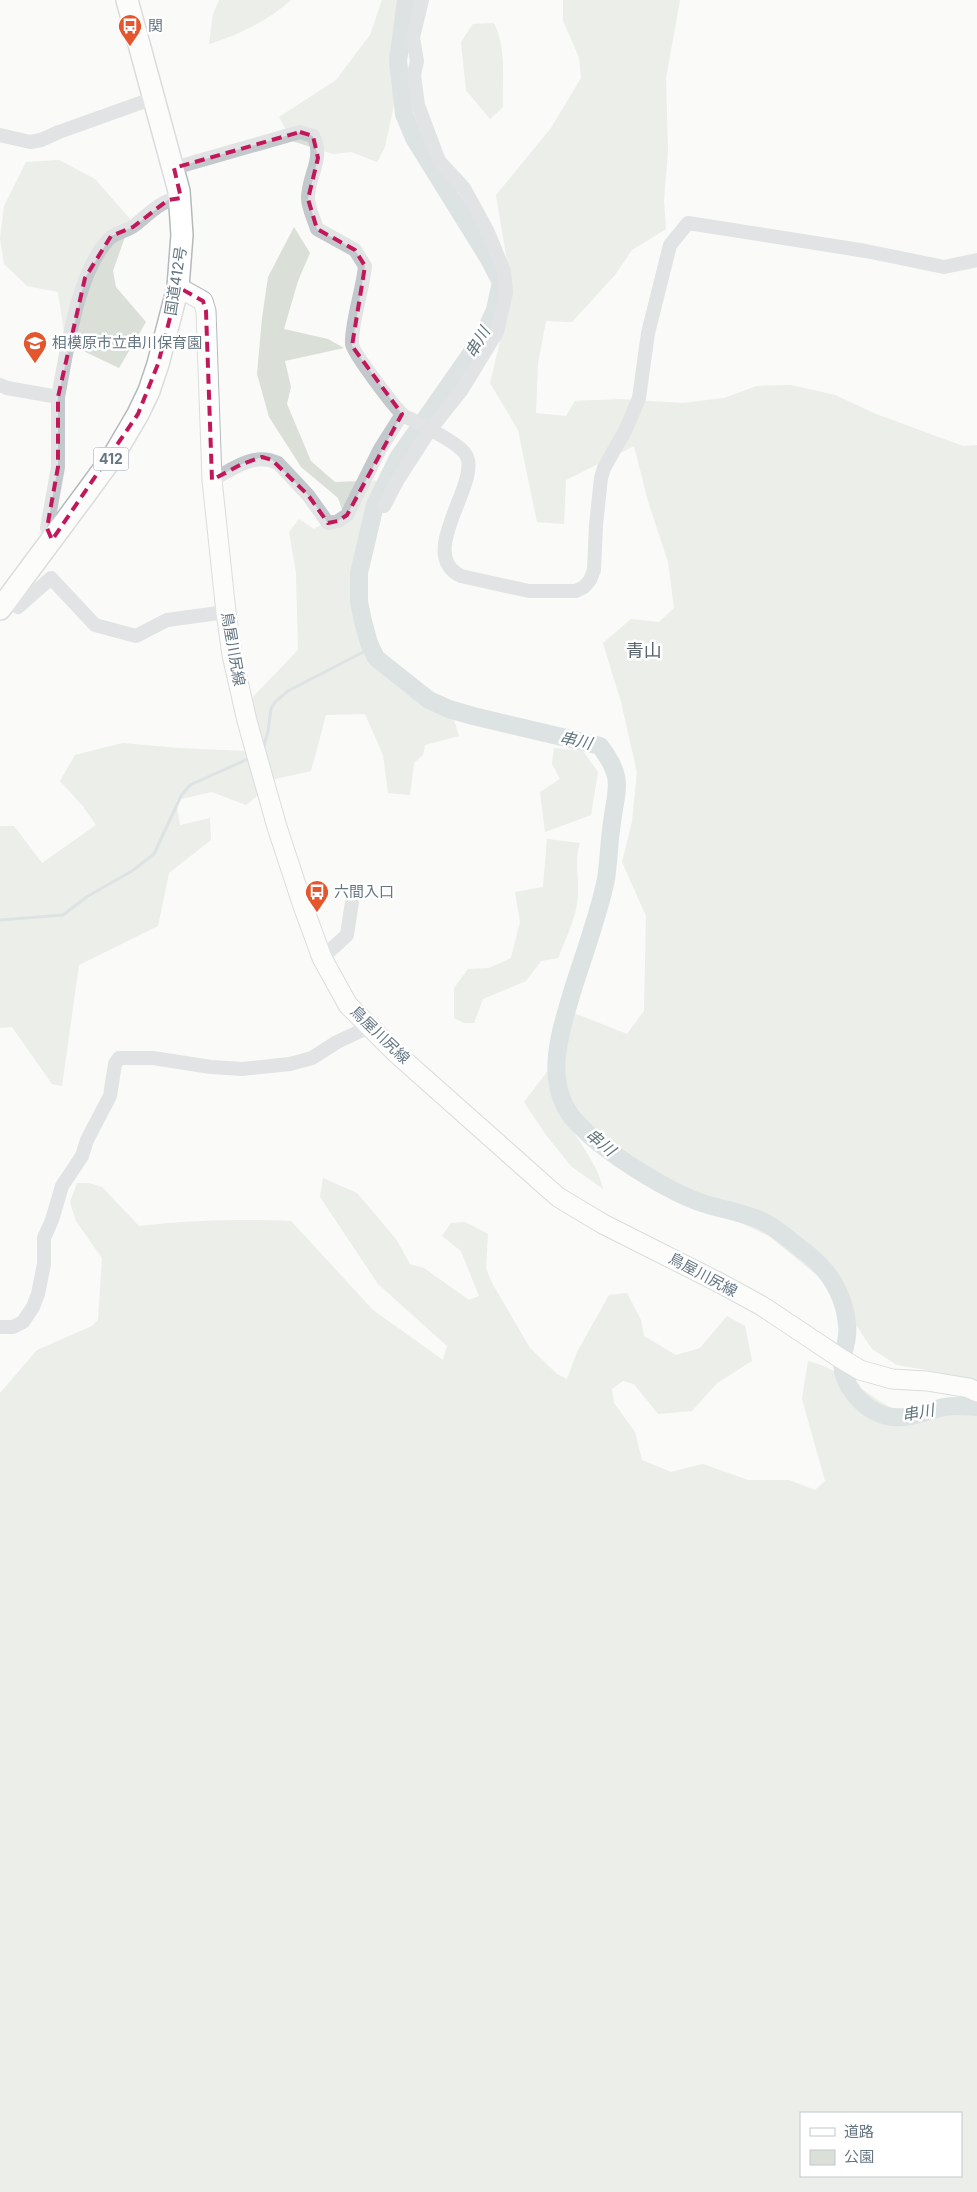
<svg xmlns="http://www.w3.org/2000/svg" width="977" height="2192" font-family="Inter,'Noto Sans JP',sans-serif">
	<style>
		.green { fill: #dadfd7; fill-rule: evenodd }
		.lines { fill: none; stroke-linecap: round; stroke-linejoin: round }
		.stream { stroke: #bbc7cb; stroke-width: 3 }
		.river { stroke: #bbc7cb; stroke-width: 18 }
		.major-casing { stroke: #b5babe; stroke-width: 21 }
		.highway-casing { stroke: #b4b9bd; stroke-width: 24 }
		.minor { stroke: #c3c8cc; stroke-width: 14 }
		.major { stroke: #fff; stroke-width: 19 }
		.highway { stroke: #fff; stroke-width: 21 }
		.marked { fill: none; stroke: #c2185b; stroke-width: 4; stroke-dasharray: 10 6; stroke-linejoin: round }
		.labels { text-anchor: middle; stroke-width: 5; stroke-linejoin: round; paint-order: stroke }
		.shield { fill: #fff; stroke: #939fa8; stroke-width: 1 }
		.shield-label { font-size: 14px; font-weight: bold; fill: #657683 }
		.poi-label { font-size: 15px; fill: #657683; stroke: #fff; text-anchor: start }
		.street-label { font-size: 15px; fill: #657683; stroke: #fff }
		.water-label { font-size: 16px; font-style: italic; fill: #60757c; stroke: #fff }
		.quarter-label { font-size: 18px; fill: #57646e; stroke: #fff }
	</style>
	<rect width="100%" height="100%" fill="#fafaf8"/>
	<g class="green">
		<path d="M 219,0 L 291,0 C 267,21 239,35 209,44 L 213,14 Z"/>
		<path d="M 382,0 L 419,0 L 401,72 L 385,147 L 377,162 L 351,152 L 333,154 L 292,141 L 279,117 L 336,80 L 370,35 Z"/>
		<path d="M 563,0 L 680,0 L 666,78 L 668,150 L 664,201 L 666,229 L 632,250 L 615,275 L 572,322 L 546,321 L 538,363 L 536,413 L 566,416 L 575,401 L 619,399 L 683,403 L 724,398 L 757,386 L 791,385 L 835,395 L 876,414 L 963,446 L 977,445 L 977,1381 L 932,1371 L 897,1365 L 872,1349 L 830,1286 L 769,1236 L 717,1212 L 690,1204 L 662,1186 L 636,1175 L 616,1161 L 607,1159 L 586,1141 L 562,1077 L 565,1043 L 574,1013 L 627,1034 L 644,1011 L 646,916 L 622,862 L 632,822 L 637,772 L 621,702 L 603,643 L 631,619 L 659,622 L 674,608 L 668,562 L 648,501 L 634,446 L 566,480 L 564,524 L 537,522 L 518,430 L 490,383 L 512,291 L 496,195 L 551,128 L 581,78 L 579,57 L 563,21 Z"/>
		<path d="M 494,23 C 507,50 502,78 503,107 L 490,119 L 466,90 L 461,42 L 473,24 Z"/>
		<path d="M 59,160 L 95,179 L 131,220 L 113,271 L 116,287 L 146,322 L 119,368 L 77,348 L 64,332 L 58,292 L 27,286 L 4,264 L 0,238 L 4,206 L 26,162 Z"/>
		<path d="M 294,227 L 310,253 L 298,281 L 284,329 L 328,339 L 344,348 L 285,361 L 291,387 L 287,404 L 311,461 L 335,482 L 387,480 L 355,550 L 355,620 L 369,664 L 422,705 L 452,713 L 459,736 L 425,745 L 423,755 L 414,763 L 410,795 L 388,793 L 383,755 L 365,714 L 326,715 L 311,771 L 271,780 L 251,699 L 298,650 L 296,572 L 289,532 L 299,519 L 314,529 L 343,512 L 338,498 L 301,467 L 269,417 L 257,374 L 262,318 L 268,277 Z"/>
		<path d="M 123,743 L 178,748 L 245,751 L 258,795 L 246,805 L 212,792 L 176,800 L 180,825 L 210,818 L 211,840 L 169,873 L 158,926 L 79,965 L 62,1086 L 52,1084 L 12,1027 L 0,1028 L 0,826 L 14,826 L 42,863 L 96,825 L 82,805 L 60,781 L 75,755 Z"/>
		<path d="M 554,748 L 583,751 L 598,772 L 591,815 L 545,832 L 540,792 L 560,779 L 552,764 Z"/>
		<path d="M 547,839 L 580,843 C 574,861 579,875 578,894 C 577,917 566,938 558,958 L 541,961 L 526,981 L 483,999 L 474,1023 L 464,1023 L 454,1018 L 454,988 L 468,969 L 489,968 L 511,958 L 520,922 L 515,892 L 543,887 Z"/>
		<path d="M 550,1068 C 549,1107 578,1134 595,1167 C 599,1174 601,1182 603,1189 L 571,1166 L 546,1135 L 524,1102 Z"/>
		<path d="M 323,1178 L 357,1193 L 396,1239 L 410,1264 L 424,1268 L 469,1300 L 479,1296 L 461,1251 L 442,1236 L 451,1223 L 465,1222 L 488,1234 L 486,1268 L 492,1283 L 530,1348 L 557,1374 L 567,1379 L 577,1352 L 609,1295 L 627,1293 L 641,1320 L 644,1336 L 676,1355 L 700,1348 L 727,1316 L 745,1326 L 752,1361 L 717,1383 L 692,1411 L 658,1414 L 634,1384 L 623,1381 L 612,1389 L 614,1403 L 635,1432 L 642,1460 L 671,1472 L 703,1464 L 748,1480 L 789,1480 L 815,1490 L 825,1481 L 802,1399 L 808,1361 C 843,1369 868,1398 900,1412 C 909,1416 964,1411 977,1410 L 977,2192 L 0,2192 L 0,1393 L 37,1350 L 92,1326 L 98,1320 L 102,1258 L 76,1221 L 70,1202 L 77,1183 L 89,1183 L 102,1187 L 139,1226 C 190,1220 239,1219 291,1221 L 373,1310 L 443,1360 L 447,1346 L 378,1284 L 320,1197 ZM 801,2113 L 961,2113 L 961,2176 L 801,2176 Z"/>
	</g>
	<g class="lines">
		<g class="stream">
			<path d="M 264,746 L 268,731 L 271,709 L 275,702 L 288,691 L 371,648"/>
			<path d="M 0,920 L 63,915 L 88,896 L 132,871 L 154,854 L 181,796 L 190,785 L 250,758"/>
		</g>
		<path class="river" d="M 406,0 L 398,61 L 404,114 L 414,138 L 489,259 L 501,282 L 495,310 L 482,338 L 398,458 L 375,505 L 359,573 L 359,602 L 363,621 L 369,643 L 376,658 L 429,700 L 449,709 L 473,716 L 600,746 C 624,778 617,786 612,822 C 609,841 609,860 606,879 C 599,914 584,954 573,989 C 561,1030 543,1079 572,1117 C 597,1148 662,1188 699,1202 C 719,1209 742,1212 762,1221 C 779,1229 794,1244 809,1255 C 831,1273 844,1295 847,1324 C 849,1336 845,1344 843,1356 C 838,1383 863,1410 887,1416 C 905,1421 927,1411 944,1407 C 954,1405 966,1406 977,1407"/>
		<g class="major-casing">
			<path id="major" d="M 178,287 L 203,301 L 206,311 L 212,480 L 226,612 L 232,655 L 247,721 L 277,827 L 303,906 L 322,958 L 348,1005 L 397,1054 L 558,1197 L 603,1224 L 720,1283 L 762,1306 L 840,1358 L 860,1370 L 892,1379 L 927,1381 L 969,1388 L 977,1392"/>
		</g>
		<g class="highway-casing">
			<path id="highway" d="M 0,609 L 87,492 L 114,455 L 138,414 L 149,391 L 158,364 L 178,287 L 182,235 L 179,191 L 127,0"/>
		</g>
		<g class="minor">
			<path d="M 0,135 L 30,142 L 41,140 L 59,132 L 154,98"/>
			<path d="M 174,168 L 300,132 L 313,136 C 325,158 308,175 308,198 C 308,208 314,219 317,229 L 355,250 L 365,266 C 363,289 351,323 352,344 C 353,353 395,408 403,415 C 407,418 412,419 416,422 C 428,428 460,444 466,455 C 482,482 415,554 461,576 L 529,591 L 576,591 L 584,587 L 590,580 L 594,570 L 596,525 L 601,478 L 604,468 L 626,429 L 639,398 L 648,333 L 670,245 L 688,223 L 866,251 L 944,267 L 977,260"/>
			<path d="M 0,385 L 7,388 L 58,397 L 58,467 L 47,528 L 52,540"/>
			<path d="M 58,397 C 67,352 77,272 109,239 C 116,232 128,231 135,225 C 150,213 161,200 180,198"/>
			<path d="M 212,480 C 235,468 253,452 278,463 L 308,495 L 328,523 L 338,521 L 347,515 L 380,449 L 402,414"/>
			<path d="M 384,506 L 397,481 L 430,430 L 461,391 L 497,332 L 506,293 L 504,271 L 487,230 L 464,188 L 439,161 L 418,105 L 414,75 L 417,61 L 413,38 L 422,0"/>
			<path d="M 7,600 L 18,607 L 51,578 L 95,625 L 136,636 L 167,620 L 226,612"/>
			<path d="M 322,958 L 347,935 L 352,902"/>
			<path d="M 0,1327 L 13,1327 L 23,1322 L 33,1307 L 38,1294 L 44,1264 L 44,1238 L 52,1220 L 62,1186 L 82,1156 L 87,1140 L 110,1096 L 115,1064 L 119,1058 L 153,1058 L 211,1067 L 242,1069 L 290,1064 L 312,1058 L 337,1042 L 369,1027"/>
		</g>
		<use href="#major" class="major"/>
		<use href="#highway" class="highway"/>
	</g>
	<path d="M0 0H977V2192H0ZM 300,132 L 313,136 L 318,158 L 308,199 L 317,229 L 355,250 L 365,266 L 352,346 L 402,414 L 347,515 L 338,521 L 328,523 L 308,495 L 272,460 L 262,457 L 242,464 L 212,480 L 206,311 L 203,301 L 178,287 L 158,364 L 138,414 L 52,540 L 47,528 L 58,467 L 58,397 L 85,278 L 111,236 L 133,227 L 168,200 L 181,198 L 174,168 Z" fill="#fafaf8" fill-opacity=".55" fill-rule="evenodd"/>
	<path class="marked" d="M 300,132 L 313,136 L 318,158 L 308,199 L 317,229 L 355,250 L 365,266 L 352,346 L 402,414 L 347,515 L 338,521 L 328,523 L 308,495 L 272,460 L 262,457 L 242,464 L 212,480 L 206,311 L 203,301 L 178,287 L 158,364 L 138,414 L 52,540 L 47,528 L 58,467 L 58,397 L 85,278 L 111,236 L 133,227 L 168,200 L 181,198 L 174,168 Z"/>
	<defs>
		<g id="bus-pin" transform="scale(1.25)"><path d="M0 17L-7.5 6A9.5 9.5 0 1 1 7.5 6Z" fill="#e4572e" stroke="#fff"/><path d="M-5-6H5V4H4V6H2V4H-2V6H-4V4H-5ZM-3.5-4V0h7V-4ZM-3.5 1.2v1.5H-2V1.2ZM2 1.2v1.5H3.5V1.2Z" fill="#fff"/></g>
		<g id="school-pin" transform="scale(1.25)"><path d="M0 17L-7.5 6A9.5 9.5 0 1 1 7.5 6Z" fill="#e4572e" stroke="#fff"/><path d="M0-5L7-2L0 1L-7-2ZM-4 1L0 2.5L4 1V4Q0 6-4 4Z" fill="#fff"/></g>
	</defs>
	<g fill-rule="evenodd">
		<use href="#bus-pin" x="130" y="26"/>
		<use href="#school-pin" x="35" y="343"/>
		<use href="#bus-pin" x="317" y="892"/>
	</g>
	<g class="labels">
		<rect class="shield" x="93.5" y="447.5" width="35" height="23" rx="4"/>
		<g class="shield-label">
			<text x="111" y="464">412</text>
		</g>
		<g class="poi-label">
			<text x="148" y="31">関</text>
			<text x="52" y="348">相模原市立串川保育園</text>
			<text x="334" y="897">六間入口</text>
		</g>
		<g class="street-label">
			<text transform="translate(176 281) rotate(-81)" y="5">国道412号</text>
			<text transform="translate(233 649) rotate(80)" y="5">鳥屋川尻線</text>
			<text transform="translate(380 1035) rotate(44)" y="5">鳥屋川尻線</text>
			<text transform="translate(703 1275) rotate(28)" y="5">鳥屋川尻線</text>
		</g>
		<g class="water-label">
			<text transform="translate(477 342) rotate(-59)" y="6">串川</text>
			<text transform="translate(576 740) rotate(13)" y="6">串川</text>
			<text transform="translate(601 1142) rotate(39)" y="6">串川</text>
			<text transform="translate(918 1412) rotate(-10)" y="6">串川</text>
		</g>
		<g class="quarter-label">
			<text x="644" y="657">青山</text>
		</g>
	</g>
	<rect x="800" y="2112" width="162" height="65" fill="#ffffff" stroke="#c1c8cd"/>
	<rect x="810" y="2128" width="25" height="8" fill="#ffffff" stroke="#c1c8cd"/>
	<text x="844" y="2137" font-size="15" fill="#657683">道路</text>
	<rect x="810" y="2150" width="25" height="15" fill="#dadfd7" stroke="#c1c8cd"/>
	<text x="844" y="2162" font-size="15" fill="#657683">公園</text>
</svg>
